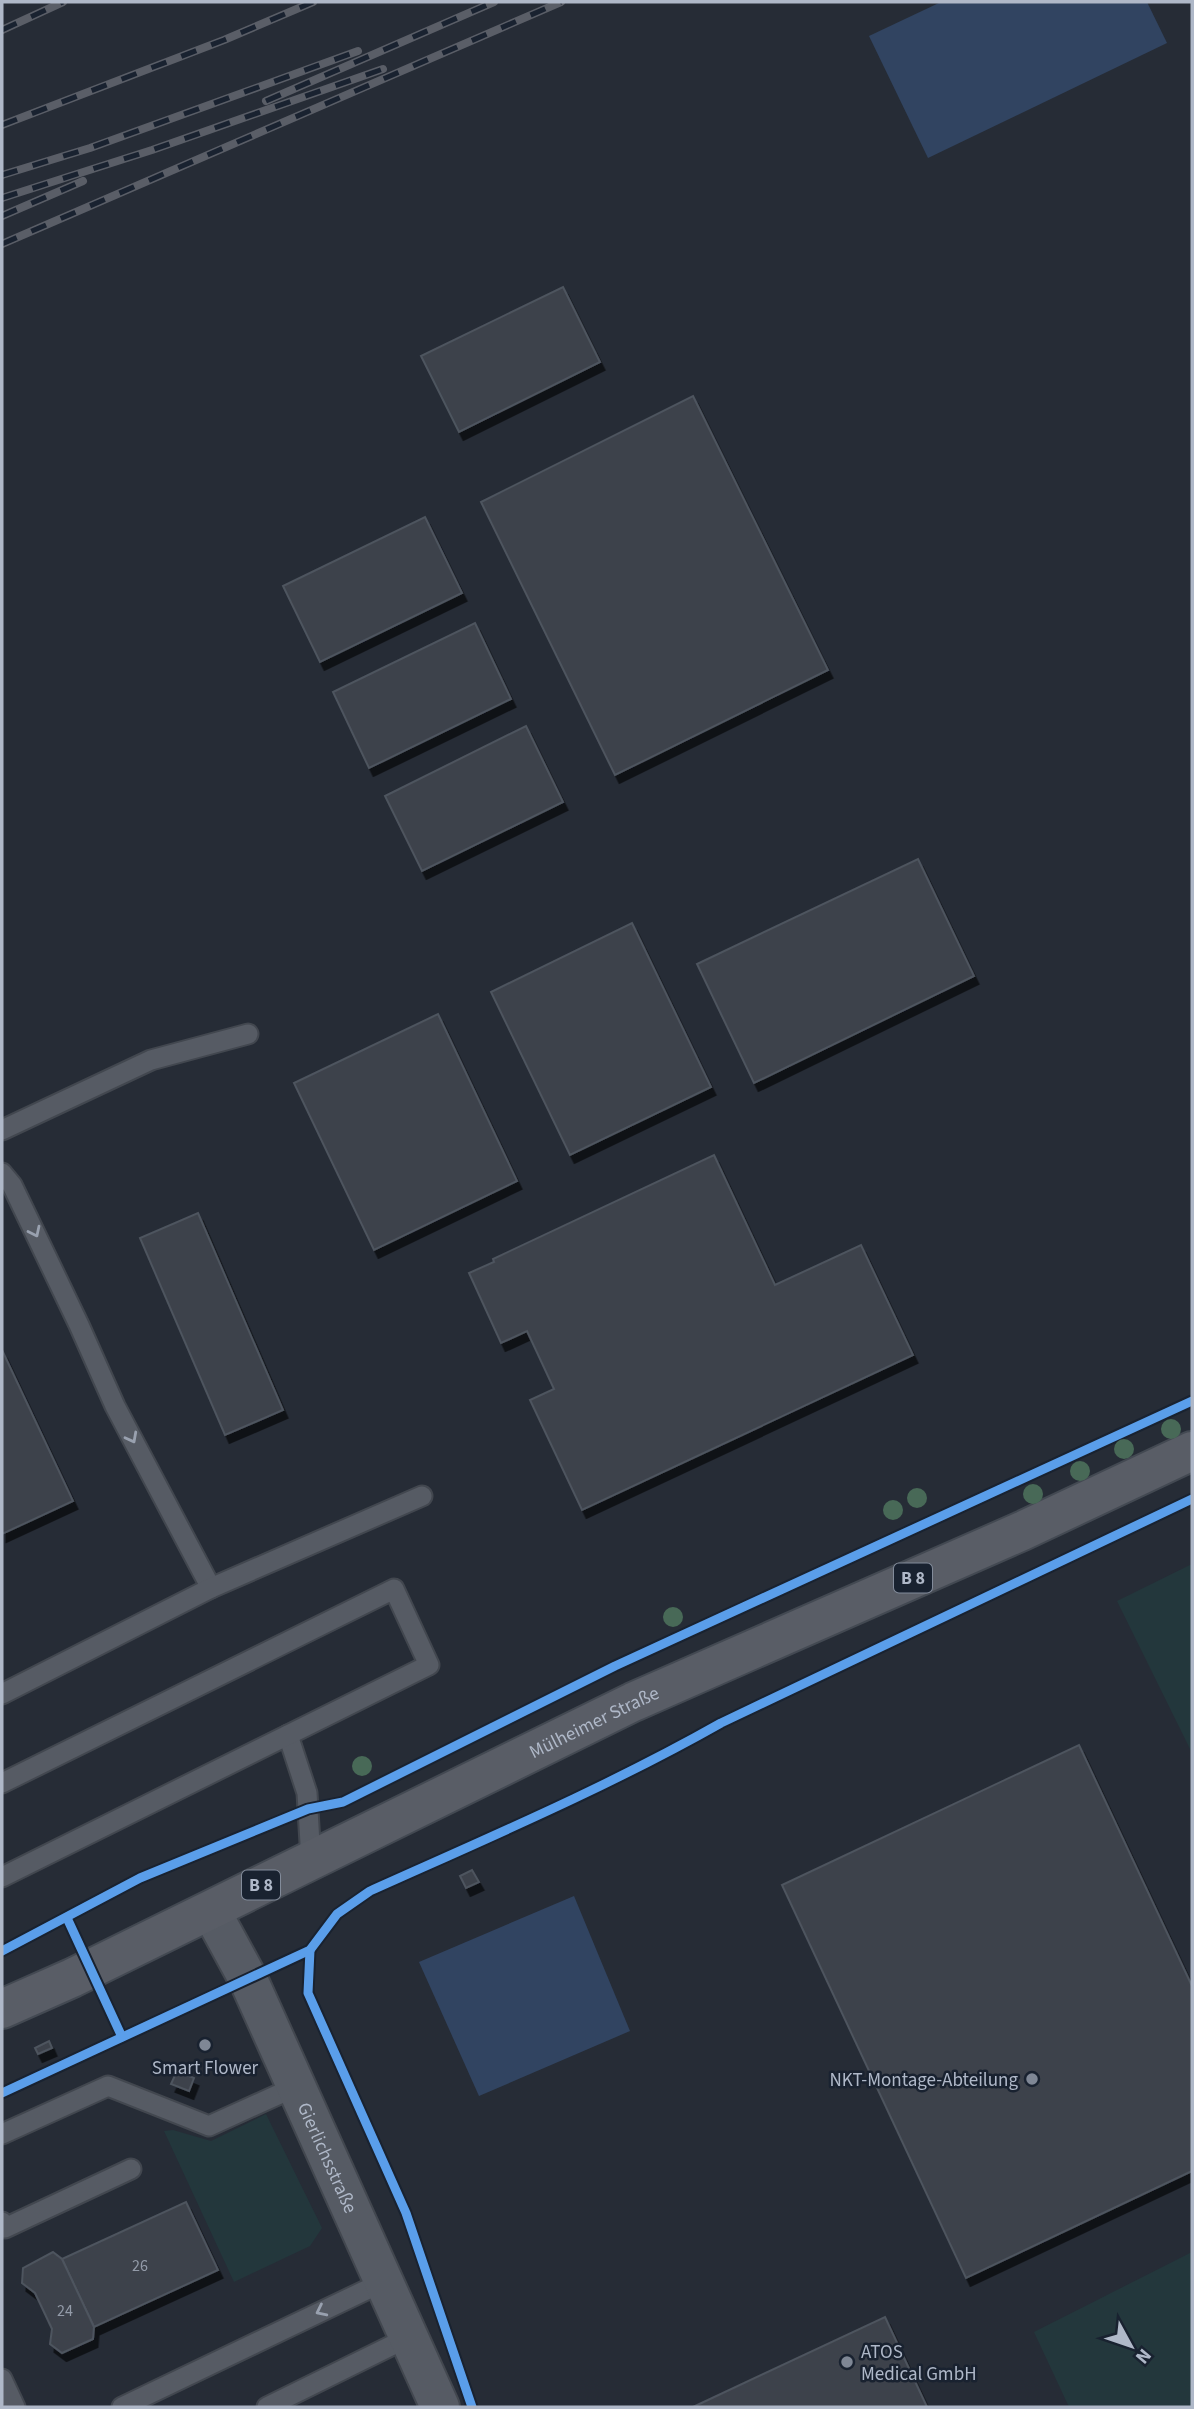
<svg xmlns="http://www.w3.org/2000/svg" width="1194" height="2409" font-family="'Source Sans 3',sans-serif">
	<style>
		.green { fill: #23373c }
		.water { fill: #314461 }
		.building { fill: #3e434c; stroke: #4e545e; stroke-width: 2; filter: url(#shadow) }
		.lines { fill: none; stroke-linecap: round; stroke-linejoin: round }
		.service-casing { stroke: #42474f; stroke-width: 23 }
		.minor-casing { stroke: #42474f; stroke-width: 42 }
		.primary-casing { stroke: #434952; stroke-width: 42 }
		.service { stroke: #565b64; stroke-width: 19 }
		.minor { stroke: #565b64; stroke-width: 38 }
		.primary { stroke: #595d66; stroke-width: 38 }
		.rail-casing { stroke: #5a5e67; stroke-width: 8 }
		.rail { stroke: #192230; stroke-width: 5; stroke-dasharray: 16; stroke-linecap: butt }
		.cycleway-casing { stroke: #192230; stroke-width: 13 }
		.cycleway { stroke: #5a9eea; stroke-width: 9 }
		.tree { fill: #486957 }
		.oneway { stroke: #99a1af }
		.poi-dot { fill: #7f8795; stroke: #192230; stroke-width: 2.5 }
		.labels { text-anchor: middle; stroke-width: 5; stroke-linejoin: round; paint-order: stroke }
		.number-label { font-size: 16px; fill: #939ba9 }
		.shield { fill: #192230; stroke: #828b9a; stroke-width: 2 }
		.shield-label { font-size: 18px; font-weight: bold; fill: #afb8c8 }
		.street-label { font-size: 19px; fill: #afb8c8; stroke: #192230 }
		.poi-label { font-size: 19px; fill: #afb8c8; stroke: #192230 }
	</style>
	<defs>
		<filter id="shadow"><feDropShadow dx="4.5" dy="8" stdDeviation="0" flood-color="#0009"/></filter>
	</defs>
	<rect width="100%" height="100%" fill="#262c36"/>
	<g class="green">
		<path d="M 1192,1564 L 1192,1753 L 1117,1601 Z"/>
		<path d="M 266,2114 L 322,2228 L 310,2246 L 234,2282 L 164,2131 L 173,2130 L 211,2141 Z"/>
		<path d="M 1192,2252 L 1192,2407 L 1069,2407 L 1034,2332 Z"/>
	</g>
	<g class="water">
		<path d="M 941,2 L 1147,2 L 1167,43 L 928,158 L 869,36 Z"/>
		<path d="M 574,1896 L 630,2031 L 479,2096 L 419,1962 Z"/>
	</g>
	<g class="building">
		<path d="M 563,287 L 600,362 L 459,432 L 421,356 Z"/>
		<path d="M 693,396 L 828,670 L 615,775 L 481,502 Z"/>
		<path d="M 425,517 L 462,593 L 320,662 L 283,586 Z"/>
		<path d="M 475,623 L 511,699 L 369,768 L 333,692 Z"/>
		<path d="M 526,726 L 563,802 L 422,871 L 385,796 Z"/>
		<path d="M 918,859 L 974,976 L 754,1083 L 697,964 Z"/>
		<path d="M 632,923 L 711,1087 L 570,1155 L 491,992 Z"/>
		<path d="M 438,1014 L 517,1181 L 374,1250 L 294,1083 Z"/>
		<path d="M 714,1155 L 775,1285 L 861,1245 L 913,1355 L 582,1510 L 530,1400 L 554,1389 L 527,1331 L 501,1343 L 469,1273 L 494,1262 L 493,1259 Z"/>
		<path d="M 198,1213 L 283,1410 L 225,1435 L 140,1238 Z"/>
		<path d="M 2,1350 L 73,1501 L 2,1534 Z"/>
		<path d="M 1079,1745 L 1192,1986 L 1192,2171 L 966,2278 L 782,1885 Z"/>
		<path d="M 472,1870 L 479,1882 L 466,1888 L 460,1876 Z"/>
		<path d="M 49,2041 L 52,2048 L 38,2054 L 35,2048 Z"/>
		<path d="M 177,2071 L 194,2078 L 189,2091 L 171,2084 Z"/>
		<path d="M 186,2202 L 218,2270 L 94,2327 L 62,2259 Z"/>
		<path d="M 53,2252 L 62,2259 L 94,2327 L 93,2339 L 62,2353 L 50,2344 L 52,2329 L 35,2293 L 22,2283 L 23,2268 Z"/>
		<path d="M 885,2317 L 927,2407 L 693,2407 Z"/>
	</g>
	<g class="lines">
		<g class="service-casing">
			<g id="service">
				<path d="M 2,1130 L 151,1060 L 248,1034"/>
				<path d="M 2,1173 L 12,1185 L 79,1325 L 115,1406 L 211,1588"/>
				<path d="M 2,1694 L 211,1588 L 422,1496"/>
				<path d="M 288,1735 L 307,1793 L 311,1860"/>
				<path d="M 2,1783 L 394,1589 L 429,1665 L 2,1877"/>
				<path d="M 2,2134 L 108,2086 L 209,2126 L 295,2087"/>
				<path d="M 2,2222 L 5,2228 L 131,2169"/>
				<path d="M 2,2379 L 15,2407"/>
				<path d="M 122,2407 L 383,2282"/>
				<path d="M 267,2407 L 409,2337"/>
			</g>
		</g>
		<g class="minor-casing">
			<g id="minor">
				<path id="s1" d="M 211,1911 L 248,1979 L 440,2407"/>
			</g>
		</g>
		<g class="primary-casing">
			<g id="primary">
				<path id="s2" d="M 2,2009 L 72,1978 L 633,1702 L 1022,1531 L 1192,1451"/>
			</g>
		</g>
		<use href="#service" class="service"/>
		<use href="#minor" class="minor"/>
		<use href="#primary" class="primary"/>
		<g class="rail-casing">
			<g id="rail">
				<path d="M 2,30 L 63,2"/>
				<path d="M 266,101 L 494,2"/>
				<path d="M 2,125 L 224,40 L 313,2"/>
				<path d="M 2,175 L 90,148 L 358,51"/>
				<path d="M 2,198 L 152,150 L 383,69"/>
				<path d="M 2,216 L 83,181"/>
				<path d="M 2,244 L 561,2"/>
			</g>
		</g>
		<use href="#rail" class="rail"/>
		<g class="cycleway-casing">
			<g id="cycleway">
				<path d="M 67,1918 L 122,2037"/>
				<path d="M 310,1950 L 308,1993 L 406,2213 L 472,2407"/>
				<path d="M 2,1951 L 140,1878 L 308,1809 L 343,1802 L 615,1666 L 1192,1401"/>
				<path d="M 2,2093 L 310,1950 L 337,1914 L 370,1891 C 488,1838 608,1787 721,1723 L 1192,1499"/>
			</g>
		</g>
		<use href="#cycleway" class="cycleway"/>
	</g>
	<g class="tree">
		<circle cx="1171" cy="1429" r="10"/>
		<circle cx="1124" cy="1449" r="10"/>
		<circle cx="1080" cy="1471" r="10"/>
		<circle cx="1033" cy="1494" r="10"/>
		<circle cx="917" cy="1498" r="10"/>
		<circle cx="893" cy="1510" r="10"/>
		<circle cx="673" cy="1617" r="10"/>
		<circle cx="362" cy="1766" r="10"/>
	</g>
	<defs><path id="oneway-chevron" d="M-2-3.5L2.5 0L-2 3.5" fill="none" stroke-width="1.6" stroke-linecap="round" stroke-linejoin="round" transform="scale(1.75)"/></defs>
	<g class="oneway">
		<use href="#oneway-chevron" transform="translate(35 1232) rotate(64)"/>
		<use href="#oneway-chevron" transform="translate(132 1438) rotate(62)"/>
		<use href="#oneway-chevron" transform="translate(321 2311) rotate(154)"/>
	</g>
	<g class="poi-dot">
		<circle cx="205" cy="2045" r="7"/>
		<circle cx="1032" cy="2079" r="7"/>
		<circle cx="847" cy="2362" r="7"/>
	</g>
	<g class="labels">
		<g class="number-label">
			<text x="140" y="2271">26</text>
			<text x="65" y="2316">24</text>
		</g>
		<g class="shield">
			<rect x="894" y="1563.5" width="38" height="29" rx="5"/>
			<rect x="242" y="1870.5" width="38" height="29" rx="5"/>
		</g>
		<g class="shield-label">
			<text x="913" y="1584">B 8</text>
			<text x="261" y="1891">B 8</text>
		</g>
		<g class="street-label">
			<text dy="7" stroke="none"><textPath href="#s2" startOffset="658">Mülheimer Straße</textPath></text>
			<text dy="7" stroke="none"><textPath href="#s1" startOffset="273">Gierlichsstraße</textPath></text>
		</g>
		<g class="poi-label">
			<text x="205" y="2074">Smart Flower</text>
			<text x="1018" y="2086" text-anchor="end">NKT-Montage-Abteilung</text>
			<text x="861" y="2358" text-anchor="start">ATOS<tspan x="861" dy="22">Medical GmbH</tspan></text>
		</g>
	</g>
	<rect width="1194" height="2409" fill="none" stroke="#afb8c8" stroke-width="7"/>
	<g transform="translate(1131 2346) rotate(130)" stroke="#192230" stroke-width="5" paint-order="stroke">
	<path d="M0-5L12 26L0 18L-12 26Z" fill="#afb8c8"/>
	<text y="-10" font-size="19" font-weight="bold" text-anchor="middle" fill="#afb8c8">N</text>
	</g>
</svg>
